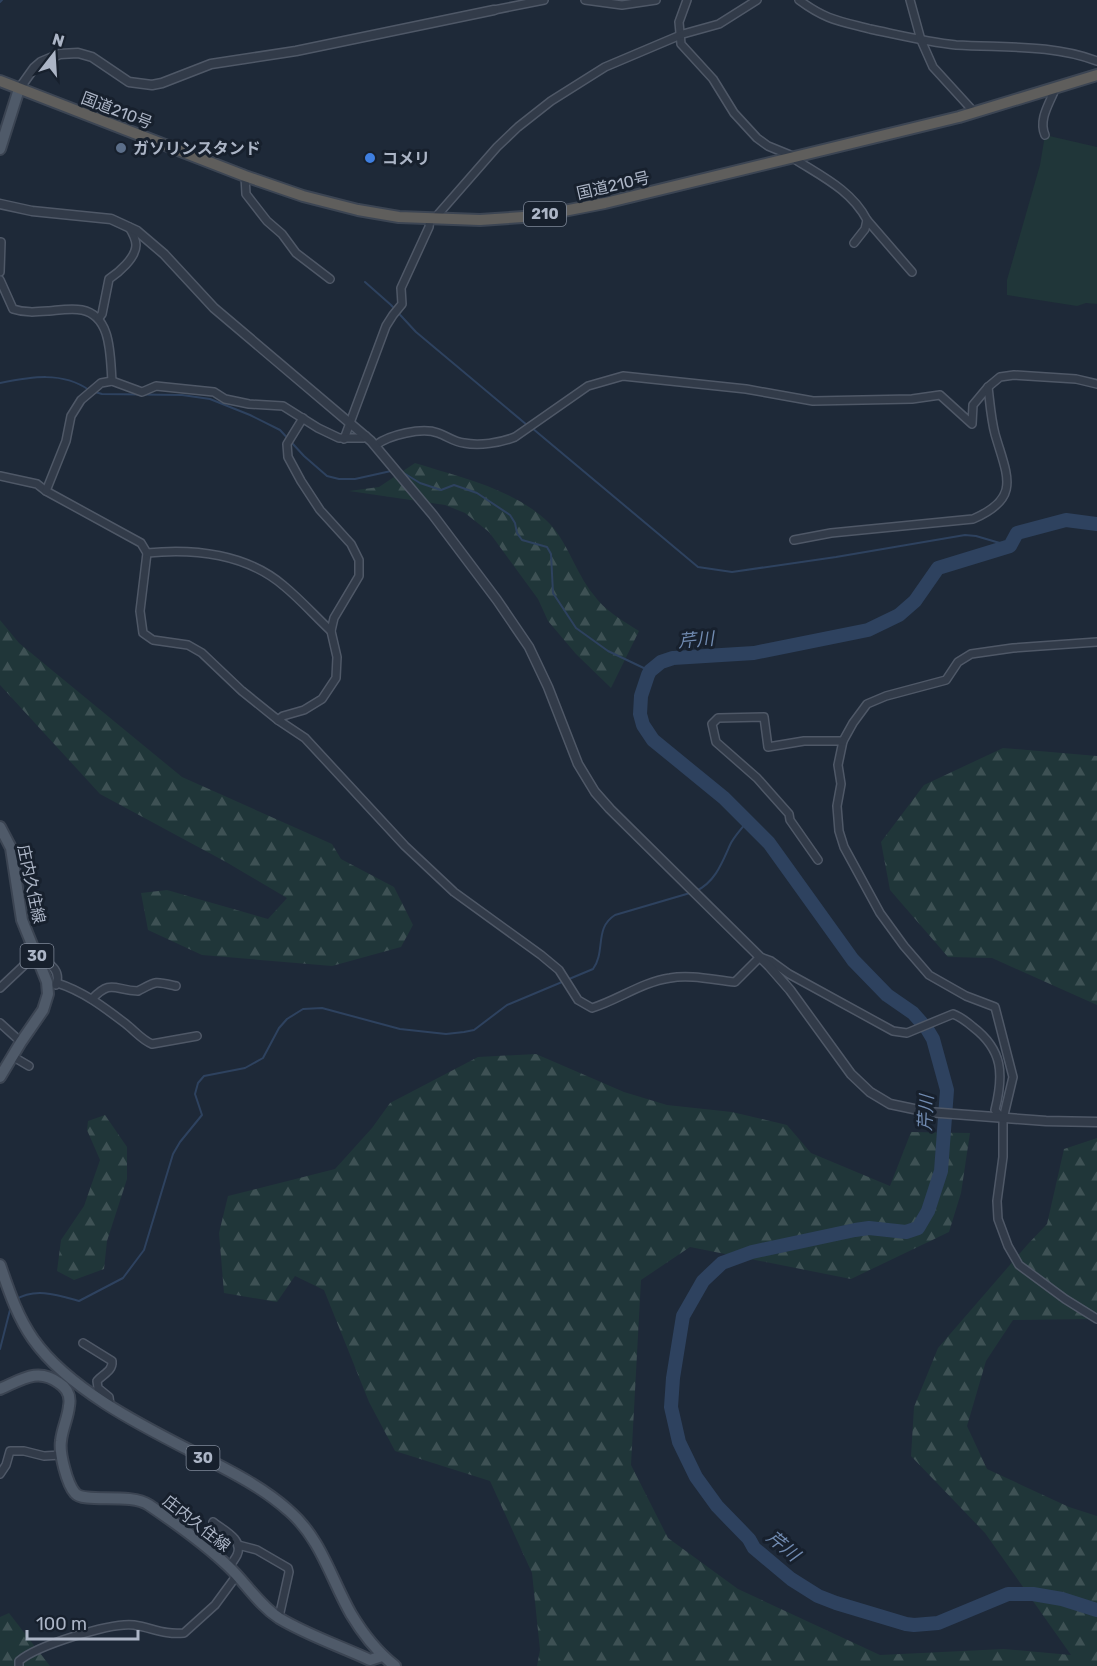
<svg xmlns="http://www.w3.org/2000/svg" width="1097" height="1666" font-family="Rubik,'Noto Sans JP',sans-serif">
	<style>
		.grass { fill: #203639 }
		.forest { fill: url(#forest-firs) }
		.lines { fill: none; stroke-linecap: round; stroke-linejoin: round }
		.stream { stroke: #2e425f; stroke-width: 2 }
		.river { stroke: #2e425f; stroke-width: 14 }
		.minor-casing { stroke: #4f5867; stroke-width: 10 }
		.tertiary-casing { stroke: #4f5867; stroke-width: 11 }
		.primary-casing { stroke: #3b4452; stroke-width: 14 }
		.trunk-casing { stroke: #3c4553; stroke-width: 14 }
		.minor { stroke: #323b49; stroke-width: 7 }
		.tertiary { stroke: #323b49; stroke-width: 8 }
		.primary { stroke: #4f5a69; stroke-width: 10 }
		.trunk { stroke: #5f5e5c; stroke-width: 10 }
		.service-dot { fill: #5c6f8a; stroke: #17202d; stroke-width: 2 }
		.shop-dot { fill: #3f7fe0; stroke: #17202d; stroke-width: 2 }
		.labels { text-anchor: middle; stroke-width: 6; stroke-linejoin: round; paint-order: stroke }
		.shield { fill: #17202d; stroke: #7f8898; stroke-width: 1.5 }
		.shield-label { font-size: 15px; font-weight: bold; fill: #acb5c6 }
		.street-label { font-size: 16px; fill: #acb5c6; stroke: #17202d }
		.poi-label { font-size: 16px; font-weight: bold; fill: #acb5c6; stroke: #17202d; text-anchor: start }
		.water-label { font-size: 18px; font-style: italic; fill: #718bb1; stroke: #17202d }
	</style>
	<defs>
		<pattern id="forest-firs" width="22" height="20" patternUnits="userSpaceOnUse" patternTransform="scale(1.5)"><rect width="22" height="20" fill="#203639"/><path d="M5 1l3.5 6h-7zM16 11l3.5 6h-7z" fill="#3e5154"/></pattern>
	</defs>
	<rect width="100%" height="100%" fill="#1e2938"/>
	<path class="grass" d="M 1045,135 L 1097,147 L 1097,304 L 1086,303 L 1077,306 L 1007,295 L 1007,280 L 1040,165 Z"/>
	<g class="forest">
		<path d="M 415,463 C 459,477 511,488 546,520 C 567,539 575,572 593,594 C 605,611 622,620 639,631 L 611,688 L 576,654 L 548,621 L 538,599 L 489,532 L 465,513 L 445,505 L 349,491 L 379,487 Z"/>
		<path d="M 0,620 L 19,643 L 182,777 L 332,844 L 341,859 L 394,887 L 413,925 L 401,947 L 332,966 L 202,955 L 148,930 L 141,893 L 167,890 L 268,919 L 287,898 L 226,862 L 100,794 L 0,685 Z"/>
		<path d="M 1003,748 L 1097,756 L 1097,1005 L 992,958 L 948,957 L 890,890 L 881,842 L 924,785 Z"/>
		<path d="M 536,1054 L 624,1092 L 667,1105 L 732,1112 L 787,1125 L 811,1153 L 890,1186 L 911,1132 L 970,1133 L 961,1193 L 949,1232 L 851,1279 L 690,1247 L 641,1280 L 631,1465 L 668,1538 L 738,1589 L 880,1655 L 1004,1649 L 1071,1655 L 985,1533 L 911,1456 L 914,1407 L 938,1348 L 1028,1244 L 1047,1224 L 1064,1149 L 1097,1138 L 1097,1319 L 1013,1320 L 986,1361 L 967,1426 L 987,1469 L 1069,1507 L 1097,1516 L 1097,1666 L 537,1666 L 540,1650 L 532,1573 L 490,1481 L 395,1451 L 369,1402 L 324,1290 L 295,1276 L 277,1302 L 224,1293 L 219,1233 L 228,1196 L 335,1169 L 372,1128 L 390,1103 L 478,1057 Z"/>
		<path d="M 105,1115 L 127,1147 L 127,1179 L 107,1241 L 104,1269 L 74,1280 L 57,1271 L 61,1240 L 84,1206 L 100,1160 L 87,1130 L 88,1121 Z"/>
		<path d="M 9,1613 L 50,1666 L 0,1666 L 0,1617 Z"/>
	</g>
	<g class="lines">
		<g class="stream">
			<path d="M 0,2 L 2,0"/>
			<path d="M 365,282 L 391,305 L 416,332 L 527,425"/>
			<path d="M 0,383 C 31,377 62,371 89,390"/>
			<path d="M 95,392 L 102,394 L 182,395 L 210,399 L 250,415 L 280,430 L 304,456 L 327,476 L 339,479 L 355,479 L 391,471"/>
			<path d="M 532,428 L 698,567 L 732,572 L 836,557 L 965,535 L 976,536 L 1010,546"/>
			<path d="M 402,472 L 420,483 L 441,490 L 454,485 L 477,493 L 510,515 L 515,523 L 517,533 L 522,540 L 547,547 L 551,554 L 553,593 L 576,628 L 608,651 L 650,671"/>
			<path d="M 696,891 C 715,882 722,863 730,845 C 734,836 742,829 747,821"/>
			<path d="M 15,1300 C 35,1287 58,1295 79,1301 L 123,1278 L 144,1250 L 173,1154 L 180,1142 L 202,1115 L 195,1094 L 198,1083 L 204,1076 L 245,1068 L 263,1058 L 279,1028 L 287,1019 L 303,1009 L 322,1008 L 400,1029 L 446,1034 L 464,1032 L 474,1030 L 507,1005 L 593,969 C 606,951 594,928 615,915 L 690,893"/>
			<path d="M 0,1349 L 11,1306"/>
		</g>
		<path class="river" d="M 1097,524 L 1066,520 L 1017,533 L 1010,546 L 938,568 L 915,601 L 899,615 L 868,630 L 754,653 L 673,658 L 661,662 L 650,671 L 648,675 L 641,696 L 640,714 L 643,725 L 653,740 L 724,798 L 769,843 L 853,960 L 887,995 L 913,1013 L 927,1029 L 933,1039 L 947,1090 L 941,1171 L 928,1211 L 918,1228 L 906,1232 L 869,1228 L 855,1230 L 752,1252 L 722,1263 L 703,1281 L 683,1316 L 673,1378 L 671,1407 L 679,1442 L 696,1477 L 717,1506 L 749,1539 L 754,1548 L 791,1579 L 818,1596 L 836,1603 L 906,1624 L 914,1625 L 938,1623 L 1008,1594 L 1033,1594 L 1062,1599 L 1097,1610"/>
		<g class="minor-casing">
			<g id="minor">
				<path d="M 585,0 L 622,5 L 656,0"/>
				<path d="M 687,0 L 679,22 L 681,44 L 713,79 L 734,113 L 757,138 L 768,146 L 795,157 L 796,160 C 823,177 852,191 867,220 L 865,229 L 854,243"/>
				<path d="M 799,0 C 826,20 839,21 870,29 C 899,35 927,42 956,45 C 1004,48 1052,44 1097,61"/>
				<path d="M 910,0 L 921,40 L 933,67 L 975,113"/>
				<path d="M 494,10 L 544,0"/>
				<path d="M 1045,135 C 1038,119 1050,103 1055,89"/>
				<path d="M 245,176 L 246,194 L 267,221 L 282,234 L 296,253 L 330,279"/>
				<path d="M 434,219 L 497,147 L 518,127 L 551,101 L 605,67 L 683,34 L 719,24 L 757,0"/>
				<path d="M 867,220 L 912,272"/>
				<path d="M 0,272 L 1,242"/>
				<path d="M 0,280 L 13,309 C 25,313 36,312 49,311 C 60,310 71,308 82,310 C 112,316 110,356 112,381"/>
				<path d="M 99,318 L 102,314 L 109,279 C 118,273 136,258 136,245 C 136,239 132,232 129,227"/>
				<path d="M 344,439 L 386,326 L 393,315 L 402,304 L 401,288 L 429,227 L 430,219"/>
				<path d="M 376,445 C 389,435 422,427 438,433 C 447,436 454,442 464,443 C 479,446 500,443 515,437 L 588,386 L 623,376 L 746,389 L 813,401 L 912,399 L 940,395 L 972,424 L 973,405 L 988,387 L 1000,377 L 1014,375 L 1076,379 L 1097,384"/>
				<path d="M 0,476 L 37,484 L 46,491 L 141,543 L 147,553 L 140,611 L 143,633 L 153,640 L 188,645 L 202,653 L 242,691 L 278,720 L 305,738 L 405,846 L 454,892 L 541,955 L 559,970 L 578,1000 L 592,1008 C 618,1000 642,982 670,978 C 690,974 714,980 735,982 L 760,957 L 771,961 L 789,974 L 893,1031 L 907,1033 L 953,1014 C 961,1017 966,1021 973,1027 C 1003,1050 1004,1074 995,1110 L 1003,1119"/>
				<path d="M 46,491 L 66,441 L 71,416 L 81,400 L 101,383 L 112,381 L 142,392 L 156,386 L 214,392 L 225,399 L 249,404 L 283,406 L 318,428 L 339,438 L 363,438 L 366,436"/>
				<path d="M 794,540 L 831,533 L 973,519 C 1022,498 1007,476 995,434 C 991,419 990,403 988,387"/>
				<path d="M 147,553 C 194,548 247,554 284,586 C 301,600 315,616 331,631"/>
				<path d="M 1097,642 L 1013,648 L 971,654 L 958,662 L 946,680 L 886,696 L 867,704 L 853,723 L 843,741 L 838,765 L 841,784 L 837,806 L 839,831 L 844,847 L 880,913 L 904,946 L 929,975 L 966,996 L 995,1007 L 1013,1077 L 1003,1119 L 1003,1157 L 997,1201 L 998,1219 L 1008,1246 L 1019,1265 L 1065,1299 L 1097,1319"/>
				<path d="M 278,720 L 283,716 L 304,710 L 322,699 L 336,678 L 337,657 L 331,631 L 334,618 L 359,576 L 359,560 L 351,544 L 320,510 L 301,481 L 288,457 L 287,444 L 303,418"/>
				<path d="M 818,860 L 790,820 L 789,814 L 757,778 L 716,742 L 712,724 L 718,718 L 764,717 L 768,747 L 804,741 L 843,741"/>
				<path d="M 57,983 C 83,991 105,1008 126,1024 C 135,1031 142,1040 152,1044 L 197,1036"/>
				<path d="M 0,988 L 36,954 C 48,963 62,969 56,985"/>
				<path d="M 92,999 C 111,979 114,990 138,991 C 157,981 154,981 176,986"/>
				<path d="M 0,1023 L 21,1042"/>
				<path d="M 12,1056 L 29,1066"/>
				<path d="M 83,1343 L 112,1361 C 113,1371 103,1374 97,1381 L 98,1388 L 109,1397 L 110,1405"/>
				<path d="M 0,1474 L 6,1465 L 10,1451 L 24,1451 L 44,1456 L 61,1455"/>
				<path d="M 213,1522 C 223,1530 244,1539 237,1555 C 235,1559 232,1563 229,1567"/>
				<path d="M 238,1545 L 257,1550 L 288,1568 L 289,1572 L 279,1617"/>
				<path d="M 19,1666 L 19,1661 C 36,1646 111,1622 134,1625 C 153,1628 164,1635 184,1633 L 215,1605 L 237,1575"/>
			</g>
		</g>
		<g class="tertiary-casing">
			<g id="tertiary">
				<path d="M 19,89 L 34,68 L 41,62 L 60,54 L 78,53 L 92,57 L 129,82 L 152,85 L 162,83 L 211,64 L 296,51 L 494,10"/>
				<path d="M 0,204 L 32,211 L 111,219 L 137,231 L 164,254 L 214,308 L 371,441 L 433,515 L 497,600 L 529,647 L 548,687 L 578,764 L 595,792 L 610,809 L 769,966 L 790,990 L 851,1074 L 870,1092 L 890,1104 L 928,1112 L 1046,1121 L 1097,1122"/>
			</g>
		</g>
		<g class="primary-casing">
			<g id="primary">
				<path d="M 0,149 L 19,89"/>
				<path d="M 0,827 L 11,848 L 22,920 L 47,982 L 48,994 L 43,1010 L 21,1042 L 0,1077"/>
				<path d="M 0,1265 C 9,1291 17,1316 33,1339 C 68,1389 142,1426 195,1453 C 228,1470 261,1486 288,1510 C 321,1538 331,1579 351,1614 C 363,1634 377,1652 395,1666"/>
				<path d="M 0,1389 C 21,1380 38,1367 59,1383 C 67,1388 71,1396 69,1406 C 68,1418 62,1429 61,1441 C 59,1453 67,1484 75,1493 C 84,1504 130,1492 149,1505 C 177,1524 204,1543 228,1566 C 246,1583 259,1605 279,1618 C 307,1635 340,1646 370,1660 L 382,1656"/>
			</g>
		</g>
		<g class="trunk-casing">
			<path id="trunk" d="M 0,81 L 245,176 L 303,196 L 358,210 L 399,217 L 480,220 L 538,216 L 605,203 L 959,117 L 1097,75"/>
		</g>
		<use href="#minor" class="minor"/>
		<use href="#tertiary" class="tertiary"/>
		<use href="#primary" class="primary"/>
		<use href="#trunk" class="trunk"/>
	</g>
	<circle class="service-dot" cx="121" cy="148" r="6"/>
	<circle class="shop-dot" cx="370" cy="158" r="6"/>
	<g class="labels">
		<g class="shield">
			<rect x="524" y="202" width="42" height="24" rx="4.5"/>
			<rect x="20.5" y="944" width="33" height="24" rx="4.5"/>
			<rect x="186.5" y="1446" width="33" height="24" rx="4.5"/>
		</g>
		<g class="shield-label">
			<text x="545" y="219">210</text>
			<text x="37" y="961">30</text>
			<text x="203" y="1463">30</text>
		</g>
		<g class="street-label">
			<text transform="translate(117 110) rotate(21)" y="6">国道210号</text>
			<text transform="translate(613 185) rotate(-13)" y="6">国道210号</text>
			<text transform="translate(32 884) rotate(78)" y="6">庄内久住線</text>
			<text transform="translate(197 1523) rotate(38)" y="6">庄内久住線</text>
		</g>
		<g class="poi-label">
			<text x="133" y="154">ガソリンスタンド</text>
			<text x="382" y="164">コメリ</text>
		</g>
		<g class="water-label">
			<text transform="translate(696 640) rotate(-5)" y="6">芹川</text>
			<text transform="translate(926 1113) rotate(-87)" y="6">芹川</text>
			<text transform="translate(783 1546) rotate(40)" y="6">芹川</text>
		</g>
	</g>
	<g transform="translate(54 54) rotate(17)" stroke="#17202d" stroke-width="4.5" paint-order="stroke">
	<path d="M0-4.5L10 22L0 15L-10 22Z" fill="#acb5c6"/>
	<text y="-9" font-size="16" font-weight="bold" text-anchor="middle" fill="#acb5c6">N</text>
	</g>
	<path d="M27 1630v9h111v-9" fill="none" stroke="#acb5c6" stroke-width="3"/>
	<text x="36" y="1630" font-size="18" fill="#acb5c6" stroke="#17202d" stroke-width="4.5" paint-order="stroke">100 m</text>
</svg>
